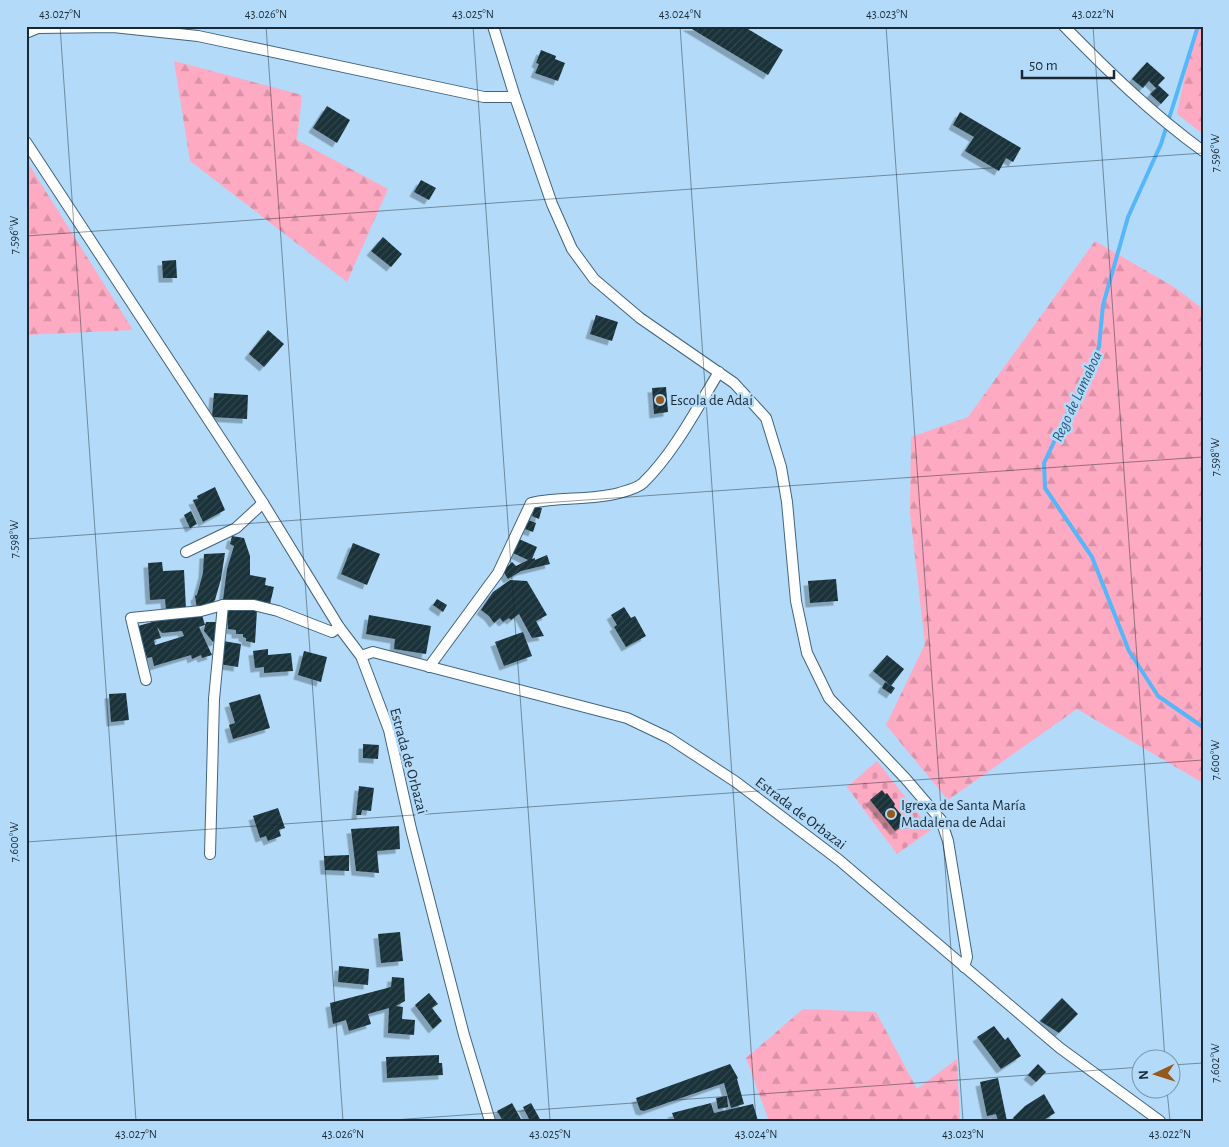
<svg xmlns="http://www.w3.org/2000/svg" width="1229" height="1147" font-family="'Alegreya Sans',sans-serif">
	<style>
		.forest { fill: url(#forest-firs) }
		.cemetery { fill: url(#cemetery-stones) }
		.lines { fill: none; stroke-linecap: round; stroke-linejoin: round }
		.stream { stroke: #55b7f9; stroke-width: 4 }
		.building { fill: url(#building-hatch); fill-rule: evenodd; filter: url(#shadow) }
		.street-casing { stroke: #40647e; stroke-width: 12 }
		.street { stroke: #fff; stroke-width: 10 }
		.ticks { fill: none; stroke: #1a2934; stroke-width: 1; stroke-opacity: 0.45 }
		.poi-dot { fill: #95591b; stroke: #b3dbf9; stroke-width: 2 }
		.labels { text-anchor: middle; stroke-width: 5; stroke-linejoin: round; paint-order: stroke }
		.poi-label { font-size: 15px; fill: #1a2934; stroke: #b3dbf9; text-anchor: start }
		.street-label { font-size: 15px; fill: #1a2934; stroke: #b3dbf9 }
		.water-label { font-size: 16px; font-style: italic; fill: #2a5d7f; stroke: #b3dbf9 }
		.neatline { fill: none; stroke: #1a2934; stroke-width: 2 }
		.ticks-label { font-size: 12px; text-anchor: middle; fill: #1a2934 }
	</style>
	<defs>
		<pattern id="forest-firs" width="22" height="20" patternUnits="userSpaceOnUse" patternTransform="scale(1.25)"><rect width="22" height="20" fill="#feaac2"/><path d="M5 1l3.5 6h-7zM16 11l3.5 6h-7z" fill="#d992a7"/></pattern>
		<pattern id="cemetery-stones" width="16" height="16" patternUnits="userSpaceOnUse" patternTransform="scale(1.25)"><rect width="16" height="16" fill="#feaac2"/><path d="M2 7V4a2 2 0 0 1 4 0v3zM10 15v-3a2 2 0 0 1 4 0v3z" fill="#d992a7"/></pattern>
		<pattern id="building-hatch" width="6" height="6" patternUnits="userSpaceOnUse" patternTransform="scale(1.25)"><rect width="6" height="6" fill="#1a323a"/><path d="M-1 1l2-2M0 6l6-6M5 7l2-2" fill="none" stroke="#32474e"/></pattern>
		<filter id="shadow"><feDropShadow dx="-4.5" dy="4.5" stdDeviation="0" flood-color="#0004"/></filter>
	</defs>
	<rect width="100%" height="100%" fill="#b3dbf9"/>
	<g class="forest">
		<path d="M 1195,26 L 1203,26 L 1203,134 L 1177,114 Z"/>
		<path d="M 174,61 L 302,95 L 297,140 L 388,189 L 347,282 L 190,161 Z"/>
		<path d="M 26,160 L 133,330 L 26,335 Z"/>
		<path d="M 1095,241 L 1174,287 L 1203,309 L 1203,783 L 1077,709 L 948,800 L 886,725 L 925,644 L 910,513 L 911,437 L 968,417 Z"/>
		<path d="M 803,1009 L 876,1012 L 917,1089 L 957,1059 L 960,1121 L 769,1121 L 746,1058 Z"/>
	</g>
	<path class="cemetery" d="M 877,761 L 931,830 L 897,854 L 847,787 Z"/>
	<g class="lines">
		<path class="stream" d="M 1198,26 L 1161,144 L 1128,217 L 1103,305 L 1099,347 L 1044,463 L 1045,488 L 1092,557 L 1129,651 L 1158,696 L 1203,727"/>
	</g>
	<g class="building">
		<path d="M 687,26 L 743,26 L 783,50 L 768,75 Z"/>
		<path d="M 541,50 L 556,56 L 555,59 L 565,63 L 558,81 L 535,73 L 539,64 L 536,63 Z"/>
		<path d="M 1147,62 L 1165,78 L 1158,85 L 1169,95 L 1161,104 L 1150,94 L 1156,88 L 1149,81 L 1143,88 L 1132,79 Z"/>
		<path d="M 327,106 L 350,120 L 337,143 L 313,128 Z"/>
		<path d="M 960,112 L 1021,148 L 1013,162 L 1006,158 L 999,171 L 965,151 L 974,137 L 953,125 Z"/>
		<path d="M 421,180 L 436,188 L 429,200 L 414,192 Z"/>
		<path d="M 383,237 L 402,254 L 391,267 L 371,251 Z"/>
		<path d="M 176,260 L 177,278 L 163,278 L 162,261 Z"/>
		<path d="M 596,315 L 618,322 L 612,341 L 590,334 Z"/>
		<path d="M 268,330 L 284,344 L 264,367 L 249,354 Z"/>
		<path d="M 666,387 L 668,412 L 654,414 L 652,388 Z"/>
		<path d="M 214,393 L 248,395 L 247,419 L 212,417 Z"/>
		<path d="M 215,487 L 225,510 L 203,522 L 193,500 L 198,499 L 197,496 Z"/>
		<path d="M 535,506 L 542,508 L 539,519 L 532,516 Z"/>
		<path d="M 191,511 L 197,524 L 190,528 L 184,515 Z"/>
		<path d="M 528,520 L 536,523 L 533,532 L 525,529 Z"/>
		<path d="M 232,536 L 244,538 L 250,556 L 250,575 L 266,578 L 265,585 L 274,587 L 270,604 L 223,600 L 227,569 L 234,546 L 230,544 Z"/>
		<path d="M 519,539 L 537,547 L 532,559 L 535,558 L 535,560 L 547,555 L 550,564 L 521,571 L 508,579 L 503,571 L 512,562 L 516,566 L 528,560 L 513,553 Z"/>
		<path d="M 353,543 L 380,554 L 367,585 L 341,574 Z"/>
		<path d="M 225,553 L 221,579 L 215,600 L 210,606 L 197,609 L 195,596 L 197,595 L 203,573 L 204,554 Z"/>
		<path d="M 162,562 L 163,571 L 184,570 L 186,609 L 166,610 L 165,599 L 150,600 L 148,563 Z"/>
		<path d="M 836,579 L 838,601 L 810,603 L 808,581 Z"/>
		<path d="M 510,580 L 527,581 L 547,615 L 536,621 L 544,636 L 532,638 L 519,614 L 511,620 L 509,618 L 503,622 L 500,618 L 494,623 L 489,616 L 481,610 L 493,592 Z"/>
		<path d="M 437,599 L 447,605 L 443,612 L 433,605 Z"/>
		<path d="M 624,607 L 631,618 L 635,616 L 646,636 L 626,647 L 614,627 L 617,625 L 611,615 Z"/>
		<path d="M 229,609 L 257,610 L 255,643 L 246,641 L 246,638 L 243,637 L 243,634 L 236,634 L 236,630 L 228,629 L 227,615 Z"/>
		<path d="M 202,615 L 205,625 L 206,622 L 219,622 L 217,641 L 213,642 L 204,631 L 205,625 L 199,627 L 212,655 L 202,658 L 201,655 L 192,659 L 191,655 L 154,666 L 152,657 L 147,658 L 138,626 L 156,621 L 156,618 ZM 157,627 L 162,633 L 182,631 L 184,636 L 155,645 L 154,640 L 161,638 Z"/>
		<path d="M 369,615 L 431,626 L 426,654 L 394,649 L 395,639 L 366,634 Z"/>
		<path d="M 523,632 L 532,656 L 504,666 L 495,642 Z"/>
		<path d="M 223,641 L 241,644 L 238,667 L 219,664 Z"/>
		<path d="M 268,649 L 268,655 L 291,653 L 293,671 L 264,673 L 264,667 L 255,668 L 253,651 Z"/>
		<path d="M 304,651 L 327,657 L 321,682 L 298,675 Z"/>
		<path d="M 887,655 L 904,669 L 891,686 L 873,671 Z"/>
		<path d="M 885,682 L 895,688 L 891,694 L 882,688 Z"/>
		<path d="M 126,693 L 129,720 L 111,722 L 109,694 Z"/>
		<path d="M 260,694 L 270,728 L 233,739 L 229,725 L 235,723 L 229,703 Z"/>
		<path d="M 363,744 L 379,745 L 378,759 L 363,758 Z"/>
		<path d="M 359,786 L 374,788 L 371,811 L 362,810 L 361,815 L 356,815 Z"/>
		<path d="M 882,790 L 885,794 L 887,793 L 895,804 L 894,806 L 907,822 L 895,831 L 870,800 Z"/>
		<path d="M 278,808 L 285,828 L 279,830 L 281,836 L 268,841 L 266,836 L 260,838 L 253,816 Z"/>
		<path d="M 399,826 L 400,849 L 377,851 L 379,873 L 356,871 L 351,829 Z"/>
		<path d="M 349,855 L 349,871 L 325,870 L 324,856 Z"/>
		<path d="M 400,932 L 403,961 L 381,963 L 378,934 Z"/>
		<path d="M 339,966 L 369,969 L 368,985 L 338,982 Z"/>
		<path d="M 392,977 L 404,978 L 405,1001 L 396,1006 L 403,1007 L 402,1019 L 415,1020 L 414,1035 L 388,1033 L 389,1008 L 368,1014 L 371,1024 L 349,1031 L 346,1020 L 333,1024 L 330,1003 L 391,987 Z"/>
		<path d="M 429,993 L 438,1004 L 432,1008 L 442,1021 L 433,1029 L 415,1005 Z"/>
		<path d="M 1062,998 L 1078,1014 L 1059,1033 L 1040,1021 Z"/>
		<path d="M 994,1026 L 1005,1040 L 1008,1037 L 1021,1056 L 1001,1069 L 977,1037 Z"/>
		<path d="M 439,1055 L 439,1063 L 442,1063 L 443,1075 L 387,1078 L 386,1057 Z"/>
		<path d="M 730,1064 L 738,1078 L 737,1079 L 744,1104 L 731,1108 L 724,1083 L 644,1111 L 640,1110 L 636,1098 Z"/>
		<path d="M 1038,1064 L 1046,1072 L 1036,1082 L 1028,1075 Z"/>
		<path d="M 998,1078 L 1007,1121 L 998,1121 L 996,1114 L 987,1116 L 980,1082 Z"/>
		<path d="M 1044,1094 L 1055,1113 L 1042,1121 L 1015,1121 L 1013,1118 L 1025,1106 Z"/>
		<path d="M 727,1096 L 728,1107 L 718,1109 L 716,1098 Z"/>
		<path d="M 512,1103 L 522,1121 L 503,1121 L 497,1111 Z"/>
		<path d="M 531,1103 L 541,1121 L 530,1121 L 523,1107 Z"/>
		<path d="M 711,1103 L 714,1113 L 753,1104 L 758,1121 L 675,1121 L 672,1113 Z"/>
	</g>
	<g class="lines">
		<g class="street-casing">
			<g id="street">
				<path d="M 493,26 L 515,97 L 552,204 L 572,249 L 594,279 L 640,318 L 734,383 L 766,418 L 781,467 L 787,502 L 796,601 L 807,653 L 829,698 L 905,778 L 941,820 L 948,841 L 967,957 L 964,967"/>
				<path d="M 1064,26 C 1109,72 1151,113 1203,151"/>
				<path d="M 26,33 L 38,28 L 113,27 L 198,36 L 484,97 L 515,97"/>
				<path d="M 26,142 L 263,503 L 339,627 L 361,656 L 389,730 L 411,829 L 464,1035 L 490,1121"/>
				<path d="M 186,552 L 236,528 L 263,503"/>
				<path d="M 361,656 L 373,652 L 627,718 L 669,738 L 736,782 L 839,860 L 1060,1048 L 1160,1121"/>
				<path d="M 429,667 L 498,573 L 531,503 C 560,496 590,501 619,493 C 626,491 638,488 643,483 C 674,453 697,408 719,372"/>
				<path d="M 146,680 L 131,618 L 201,611 L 223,605"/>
				<path d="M 210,854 L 214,699 L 223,605 L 254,605 L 278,611 L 332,632 L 339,627"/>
			</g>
		</g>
		<use href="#street" class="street"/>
	</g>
	<path class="ticks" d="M 60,26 L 136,1121M 266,26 L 343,1121M 473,26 L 550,1121M 680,26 L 756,1121M 886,26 L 963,1121M 1093,26 L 1165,1060M 26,236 L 1203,153M 26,539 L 1203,457M 26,842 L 1203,760M 1172,1065 L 1203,1063M 1167,1090 L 1170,1121M 379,1121 L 1142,1067"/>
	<g class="poi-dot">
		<circle cx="660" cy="400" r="5"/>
		<circle cx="891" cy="814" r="5"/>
	</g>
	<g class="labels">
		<g class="poi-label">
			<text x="670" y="405">Escola de Adai</text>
			<text x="901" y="810">Igrexa de Santa María<tspan x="901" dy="17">Madalena de Adai</tspan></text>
		</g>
		<g class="street-label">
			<text transform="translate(409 761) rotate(75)" y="5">Estrada de Orbazai</text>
			<text transform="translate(801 813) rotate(37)" y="5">Estrada de Orbazai</text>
		</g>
		<g class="water-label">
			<text transform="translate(1076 396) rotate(-65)" y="6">Rego de Lamaboa</text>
		</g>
	</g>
	<rect width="1229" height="1147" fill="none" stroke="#b3dbf9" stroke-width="55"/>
	<g transform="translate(1156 1074) rotate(266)"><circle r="24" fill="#b3dbf9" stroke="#7694aa"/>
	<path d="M0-4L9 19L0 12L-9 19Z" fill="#95591b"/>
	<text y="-8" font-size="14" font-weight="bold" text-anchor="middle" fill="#1a2934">N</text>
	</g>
	<path d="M1022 70v8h92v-8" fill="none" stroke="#1a2934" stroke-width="2.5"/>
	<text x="1029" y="70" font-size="15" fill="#1a2934" stroke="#b3dbf9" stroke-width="4" paint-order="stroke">50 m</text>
	<rect x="28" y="28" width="1174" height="1092" class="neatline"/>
	<g class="ticks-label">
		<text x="60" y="18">43.027°N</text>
		<text x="266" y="18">43.026°N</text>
		<text x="473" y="18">43.025°N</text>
		<text x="680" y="18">43.024°N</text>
		<text x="887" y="18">43.023°N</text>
		<text x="1093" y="18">43.022°N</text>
		<text transform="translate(1215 153) rotate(-90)" y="4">7.596°W</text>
		<text transform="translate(14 235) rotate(-90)" y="4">7.596°W</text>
		<text transform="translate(1215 457) rotate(-90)" y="4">7.598°W</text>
		<text transform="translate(14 539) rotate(-90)" y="4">7.598°W</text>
		<text transform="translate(1215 760) rotate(-90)" y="4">7.600°W</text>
		<text transform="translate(14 842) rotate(-90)" y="4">7.600°W</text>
		<text transform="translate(1215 1063) rotate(-90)" y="4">7.602°W</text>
		<text x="136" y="1138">43.027°N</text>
		<text x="343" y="1138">43.026°N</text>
		<text x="550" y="1138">43.025°N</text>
		<text x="756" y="1138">43.024°N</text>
		<text x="963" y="1138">43.023°N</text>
		<text x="1170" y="1138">43.022°N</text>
	</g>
</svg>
